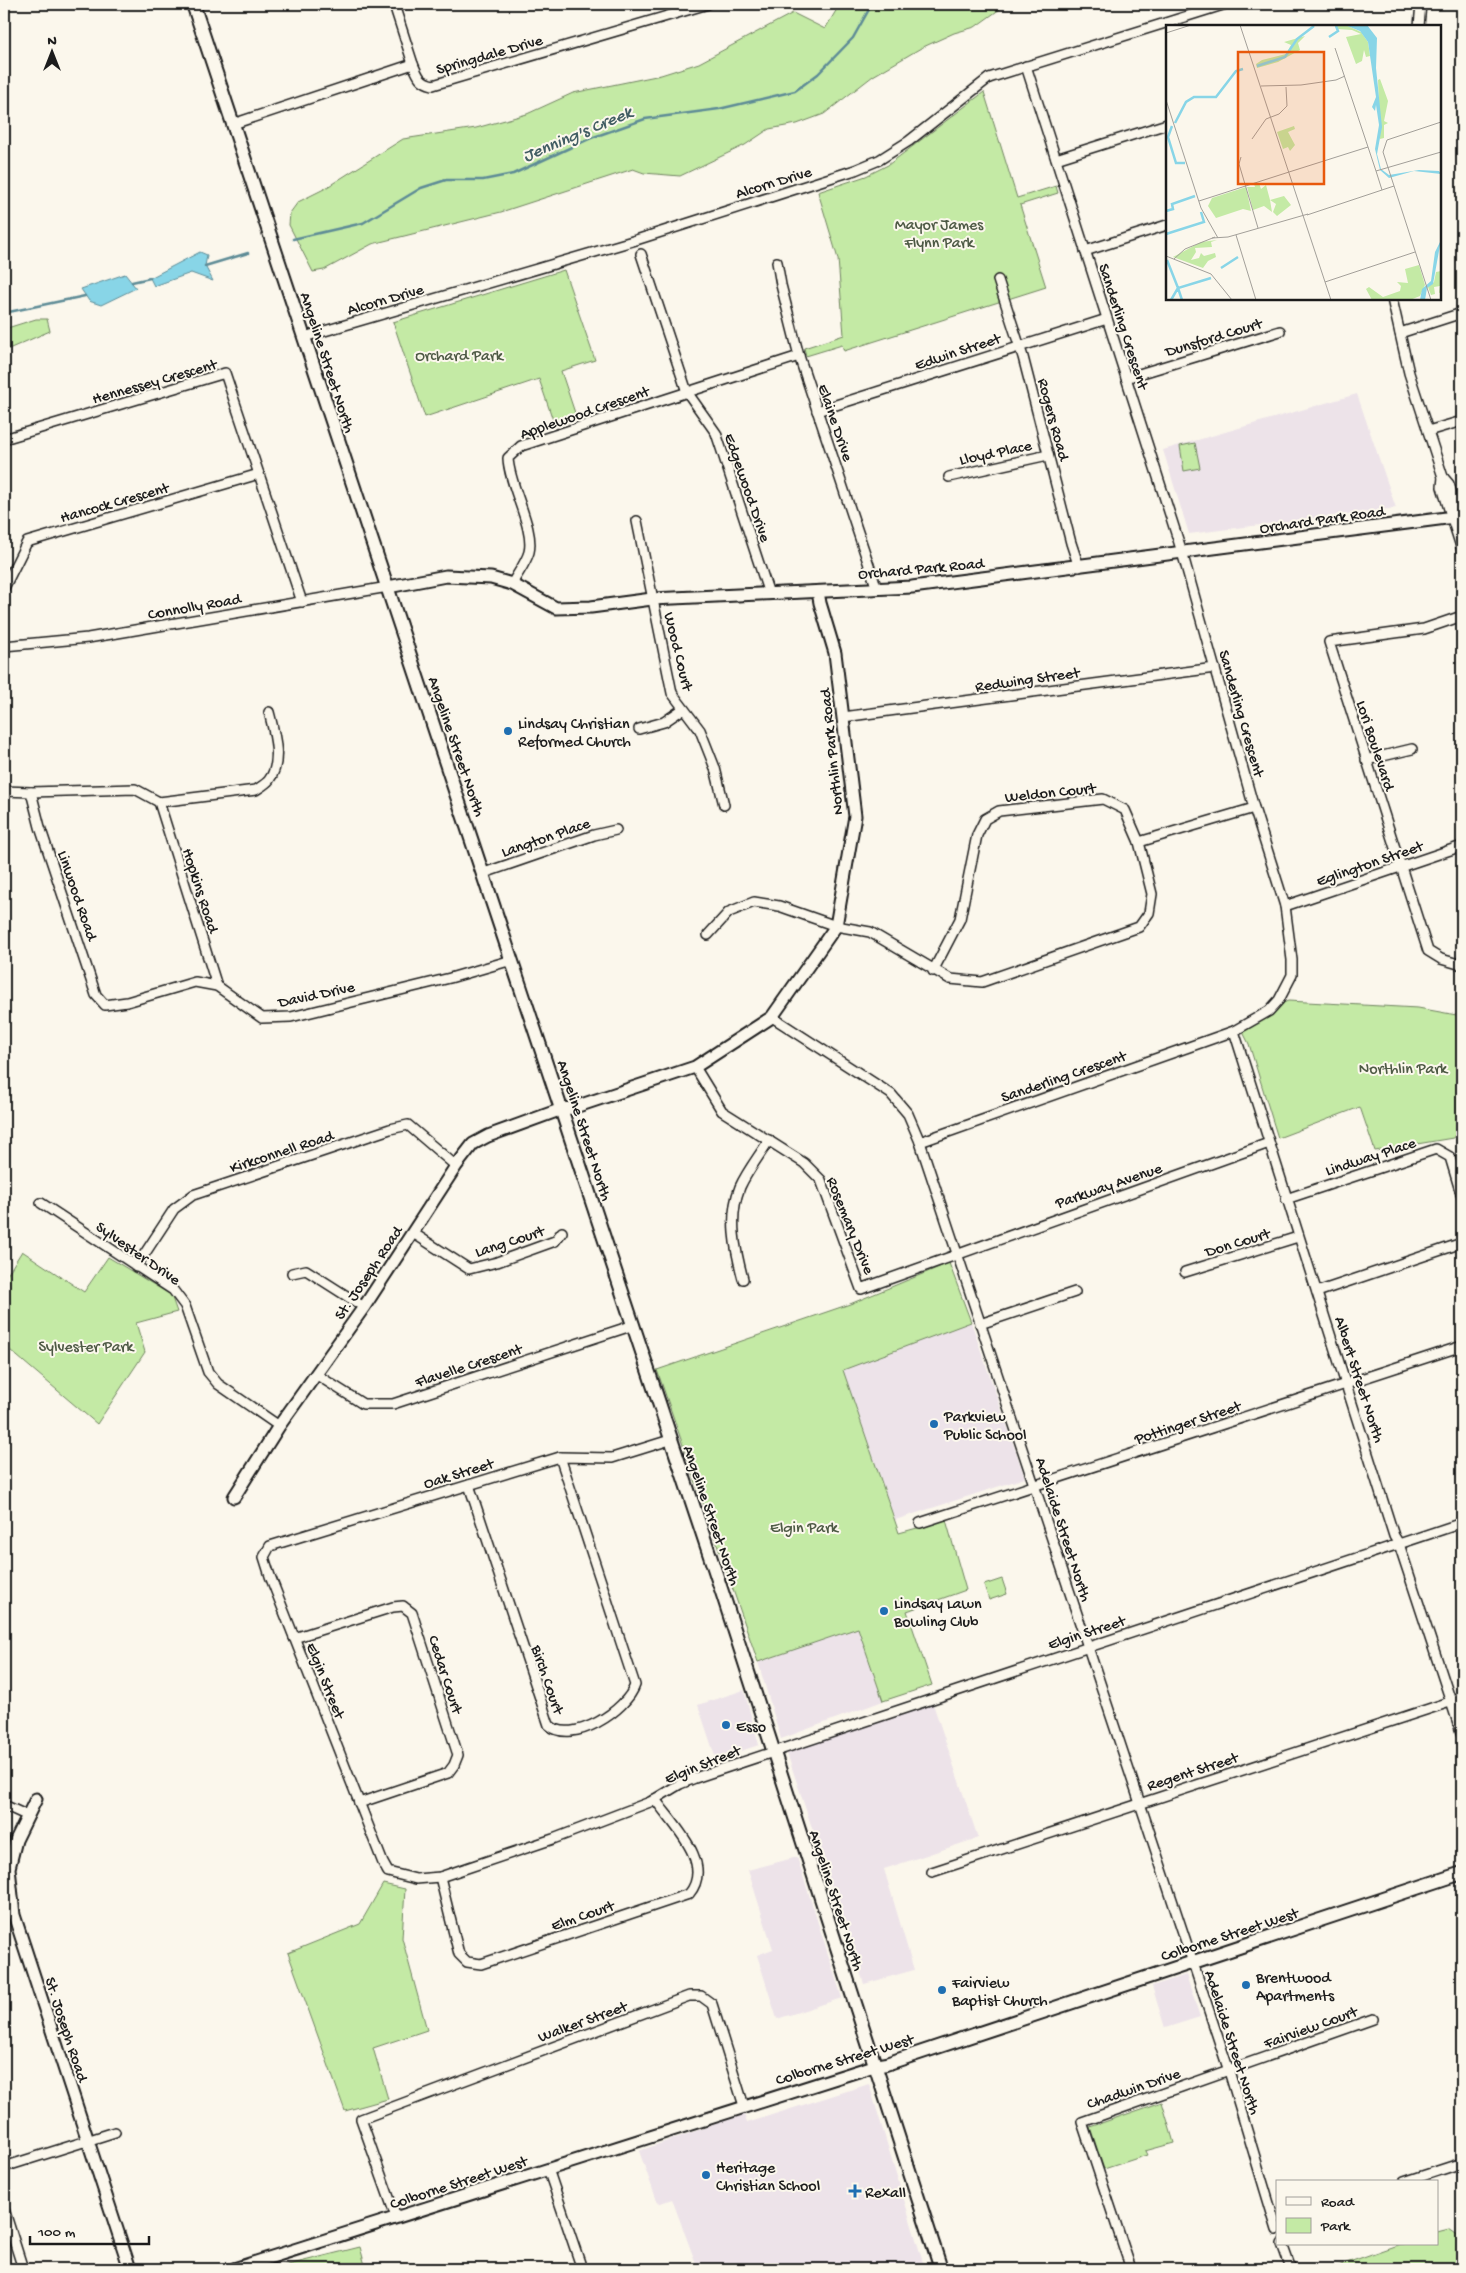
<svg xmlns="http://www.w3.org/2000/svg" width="1466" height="2273" font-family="'Gochi Hand',sans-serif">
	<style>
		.built { fill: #ede3e9 }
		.green { fill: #c4eaa5; stroke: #708360 }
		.water { fill: #88d5e7; stroke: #5d8b96 }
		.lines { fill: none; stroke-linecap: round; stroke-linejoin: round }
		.stream { stroke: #5d8b96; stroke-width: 2.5 }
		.minor-casing { stroke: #1c1c1c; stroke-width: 12 }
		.tertiary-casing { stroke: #1c1c1c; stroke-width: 15 }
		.secondary-casing { stroke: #1c1c1c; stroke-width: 16 }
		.minor { stroke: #fbf7ec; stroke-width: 9 }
		.tertiary { stroke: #fbf7ec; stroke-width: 11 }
		.secondary { stroke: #fbf7ec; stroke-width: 12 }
		.poi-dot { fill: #1f6fb2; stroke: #fbf7ec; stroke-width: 2 }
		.labels { text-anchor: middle; stroke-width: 4; stroke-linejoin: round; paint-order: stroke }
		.street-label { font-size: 16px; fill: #1c1c1c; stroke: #fbf7ec }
		.park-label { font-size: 16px; fill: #4e5a45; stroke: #fbf7ec }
		.poi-label { font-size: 16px; fill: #1c1c1c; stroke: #fbf7ec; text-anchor: start }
		.water-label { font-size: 18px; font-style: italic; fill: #425d63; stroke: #fbf7ec }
		.inset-river { fill: none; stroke: #88d5e7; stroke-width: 2.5 }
		.inset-road { fill: none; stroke: #a29f99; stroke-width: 1 }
		.view { fill: #e8590c; fill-opacity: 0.15; stroke: #e8590c; stroke-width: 2.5 }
		.inset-edge { fill: none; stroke: #1c1c1c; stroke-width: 2.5 }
	</style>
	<rect width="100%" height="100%" fill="#fbf7ec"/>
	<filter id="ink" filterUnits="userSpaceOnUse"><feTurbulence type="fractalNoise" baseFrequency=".02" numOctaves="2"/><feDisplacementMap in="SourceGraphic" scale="10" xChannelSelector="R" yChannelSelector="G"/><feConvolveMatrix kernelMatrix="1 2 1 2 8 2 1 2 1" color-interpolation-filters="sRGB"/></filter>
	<g filter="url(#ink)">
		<g class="built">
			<path d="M 1357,394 L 1396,508 L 1189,534 L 1163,450 Z"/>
			<path d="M 971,1322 L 1025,1478 L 895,1520 L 843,1370 Z"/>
			<path d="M 858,1628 L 883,1701 L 781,1739 L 758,1662 Z"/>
			<path d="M 744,1690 L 759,1745 L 716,1759 L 698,1705 Z"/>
			<path d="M 931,1698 L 978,1838 L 884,1869 L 914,1970 L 864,1984 L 785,1747 Z"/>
			<path d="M 797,1857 L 842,1998 L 777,2019 L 757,1955 L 773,1949 L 748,1870 Z"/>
			<path d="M 1186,1975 L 1200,2017 L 1165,2028 L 1152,1986 Z"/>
			<path d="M 869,2084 L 925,2269 L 698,2269 L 672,2199 L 658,2204 L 639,2151 L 744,2114 L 747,2123 Z"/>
		</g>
		<g class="green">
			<path d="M 840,4 L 1007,4 L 975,27 L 954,33 L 921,48 L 873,76 L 824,114 L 797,124 L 769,129 L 745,145 L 680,176 L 644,173 L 633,169 L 501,212 L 372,244 L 324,270 L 313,272 L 289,225 L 290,213 L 298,202 L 324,189 L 403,139 L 476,128 L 527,114 L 573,93 L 661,75 L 699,63 L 793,13 L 825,29 Z"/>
			<path d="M 984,92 L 1017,198 L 1056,186 L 1058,193 L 1020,205 L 1046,287 L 844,351 L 842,345 L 806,356 L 804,348 L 844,335 L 838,259 L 818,192 L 866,176 L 888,165 Z"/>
			<path d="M 564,270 L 595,360 L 561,371 L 577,419 L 555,426 L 539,379 L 425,417 L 393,322 Z"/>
			<path d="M 36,319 L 47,319 L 50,331 L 4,351 L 4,329 Z"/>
			<path d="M 1195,443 L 1200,468 L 1184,471 L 1180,446 Z"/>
			<path d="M 1288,1001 L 1418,1008 L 1462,1016 L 1462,1125 L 1453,1138 L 1375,1151 L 1360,1107 L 1278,1138 L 1249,1044 L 1241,1028 L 1259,1022 L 1274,1007 Z"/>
			<path d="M 22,1251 L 84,1292 L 108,1257 L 171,1295 L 177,1312 L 136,1323 L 145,1352 L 97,1424 L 4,1345 L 4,1280 Z"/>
			<path d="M 949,1263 L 971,1322 L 843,1370 L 899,1533 L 946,1520 L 966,1590 L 907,1611 L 932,1685 L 883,1701 L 858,1628 L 758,1662 L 657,1370 L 850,1304 Z"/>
			<path d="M 1002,1579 L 1007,1594 L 989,1600 L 984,1585 Z"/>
			<path d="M 383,1884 L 405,1889 L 402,1938 L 427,2030 L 373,2048 L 388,2099 L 345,2111 L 288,1953 L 360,1924 Z"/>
			<path d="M 1162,2102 L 1174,2143 L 1145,2151 L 1147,2155 L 1104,2169 L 1090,2127 Z"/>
			<path d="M 1449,2229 L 1462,2238 L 1462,2269 L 1311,2269 L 1310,2267 L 1338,2266 L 1400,2244 L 1437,2244 L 1437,2232 Z"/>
			<path d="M 360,2247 L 366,2269 L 272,2269 Z"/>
		</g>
		<g class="water">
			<path d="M 200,252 L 207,255 L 205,266 L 213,281 L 191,273 L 154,286 L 150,278 Z"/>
			<path d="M 125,274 L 136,288 L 101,305 L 89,301 L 81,289 Z"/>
		</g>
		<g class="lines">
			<g class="stream">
				<path d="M 293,239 L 363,223 L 421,188 L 446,180 L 483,180 L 513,174 L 591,138 L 645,119 L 719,109 L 795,91 L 818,74 L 853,38 L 872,4"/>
				<path d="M 205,266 L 248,253"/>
				<path d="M 132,282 L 150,278"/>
				<path d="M 4,313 L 85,296"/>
			</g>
			<g class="minor-casing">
				<g id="minor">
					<path d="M 397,4 L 396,11 L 413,64"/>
					<path d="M 1419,26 L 1421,4"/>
					<path d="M 233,124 L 413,64 C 418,76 420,82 433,85 L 708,4"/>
					<path d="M 1056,159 L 1167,124"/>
					<path d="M 1085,251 L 1167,225"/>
					<path d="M 641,254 L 687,392 L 716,433 L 769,594"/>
					<path d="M 777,262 L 781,285 L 799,356 L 877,589"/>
					<path d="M 998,280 L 1023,357 L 1071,543 L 1079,567"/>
					<path d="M 1392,299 L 1409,373 L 1443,477 L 1442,487 L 1462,550"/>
					<path d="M 1400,333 L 1462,313"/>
					<path d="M 304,337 L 636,240 L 855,170 L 879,160 L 909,141 L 989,78 L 1226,4"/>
					<path d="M 1126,378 L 1280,331"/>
					<path d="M 817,411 L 1107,319"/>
					<path d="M 1428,431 L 1462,421"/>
					<path d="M 4,439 L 225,373 L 302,602"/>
					<path d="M 949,477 L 1048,455"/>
					<path d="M 1443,477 L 1449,484 L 1462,522"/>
					<path d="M 637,521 L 672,693 L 700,730 L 715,768 L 724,805"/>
					<path d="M 512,584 C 517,574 526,563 529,552 C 535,528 509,486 508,458 L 521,446 L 799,356"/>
					<path d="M 4,588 L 27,542 L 259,474"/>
					<path d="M 1462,616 L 1424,629 L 1329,642 L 1428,951 L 1441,959 L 1462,965"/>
					<path d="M 4,646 L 88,638 L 388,587"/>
					<path d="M 843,717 L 1215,668"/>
					<path d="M 639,729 L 664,722 L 683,709"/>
					<path d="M 1366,760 L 1412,749"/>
					<path d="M 4,791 L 31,792 L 135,789 L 159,802 L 256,790 C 260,787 266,784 269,780 C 283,762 274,732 269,712"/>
					<path d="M 31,792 L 40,827 L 96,995 L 105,1005 L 127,1002 L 195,982 L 217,986 L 262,1018 L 291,1017 L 450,978 L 512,960"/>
					<path d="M 159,802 L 217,986"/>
					<path d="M 1139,842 L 1254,808"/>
					<path d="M 484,873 L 594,835 L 616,830"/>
					<path d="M 1285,906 L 1462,846"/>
					<path d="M 708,935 L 729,912 L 754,902 L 779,906 L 836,926 L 870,932 L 950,979 L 982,982 L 1139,927 L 1149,913 L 1152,894 L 1139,842 L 1125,810 L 1103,799 L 999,811 L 985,819 L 977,835 L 960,919 L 933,971"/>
					<path d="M 772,1017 L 891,1094 L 908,1114 L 920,1142 L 1229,2071 L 1277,2230"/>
					<path d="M 1234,1031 L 1394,1536 L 1399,1544 L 1462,1735"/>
					<path d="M 695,1067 L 722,1111 L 804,1163 L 821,1180 L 861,1289 L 1269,1143"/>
					<path d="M 920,1142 L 1234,1031 L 1269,1011 L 1279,1000 L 1292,975 L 1292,960 L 1285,906 L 1254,808 L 1182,552 L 1026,66"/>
					<path d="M 1286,1199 L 1436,1149 L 1450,1157 L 1462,1197"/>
					<path d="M 41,1203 L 173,1290 L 185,1306 L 208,1372 L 218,1384 L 279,1426"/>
					<path d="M 413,1233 L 469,1269 L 497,1262 L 555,1241 L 562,1232"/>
					<path d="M 136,1267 L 174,1209 L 193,1195 L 390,1129 L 408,1125 L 456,1166"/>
					<path d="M 1185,1272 L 1298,1237"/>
					<path d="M 292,1273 L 306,1270 L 364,1307"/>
					<path d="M 743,1279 C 735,1249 728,1217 740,1187 C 747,1171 760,1155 769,1140"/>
					<path d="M 1317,1292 L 1462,1243"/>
					<path d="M 980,1324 L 1075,1292"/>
					<path d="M 317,1375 L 363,1404 L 393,1404 L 634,1325"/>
					<path d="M 670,1440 L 612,1458 L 560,1457 L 270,1546 L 264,1557 L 270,1576 L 383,1863 L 388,1872 L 416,1879 L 440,1877 L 553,1839 L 650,1802 L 680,1784 L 695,1778 L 1462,1523"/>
					<path d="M 469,1485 L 549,1725 C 572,1746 627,1710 635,1685 L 560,1457"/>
					<path d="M 920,1523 L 1462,1346"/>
					<path d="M 294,1638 L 393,1607 L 403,1606 L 412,1613 L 458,1755 L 454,1765 L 448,1773 L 359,1803"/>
					<path d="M 4,1805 L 28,1816"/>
					<path d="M 932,1872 L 1462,1698"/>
					<path d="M 440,1877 L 459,1954 L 467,1962 L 481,1964 L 689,1894 C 715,1863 672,1824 655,1799"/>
					<path d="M 4,2167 L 115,2132"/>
					<path d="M 548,2169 L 582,2269"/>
					<path d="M 1404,2182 L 1462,2163"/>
					<path d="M 4,2209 L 23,2269"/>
					<path d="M 396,2217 L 361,2119 L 689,1996 L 701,1996 L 712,2004 L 744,2106"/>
					<path d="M 1282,2244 L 1291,2269"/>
					<path d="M 1131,2269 L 1082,2122 L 1373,2019"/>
				</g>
			</g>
			<g class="tertiary-casing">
				<g id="tertiary">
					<path d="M 388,587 L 446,576 L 491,578 L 512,584 L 556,608 L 591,607 L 652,599 L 912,587 L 1462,516"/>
					<path d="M 234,1497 L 279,1426 L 364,1307 L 456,1166 L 473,1144 L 488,1136 L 562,1109 L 572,1108 L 695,1067 L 772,1017 L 836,926 L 855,816 L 835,653 L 820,603 L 818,592"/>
					<path d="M 36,1799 L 16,1840 L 9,1868 L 14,1915 L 130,2269"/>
					<path d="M 234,2269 L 874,2066"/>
				</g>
			</g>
			<g class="secondary-casing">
				<g id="secondary">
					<path d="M 193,4 L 723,1595 L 941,2269"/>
					<path d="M 874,2066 L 886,2064 L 1462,1873"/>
				</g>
			</g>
			<use href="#minor" class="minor"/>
			<use href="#tertiary" class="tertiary"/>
			<use href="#secondary" class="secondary"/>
		</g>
	</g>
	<g class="poi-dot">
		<circle cx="508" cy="731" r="5"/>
		<circle cx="934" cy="1424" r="5"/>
		<circle cx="884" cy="1611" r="5"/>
		<circle cx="726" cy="1725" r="5"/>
		<circle cx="1246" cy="1985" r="5"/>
		<circle cx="942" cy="1990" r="5"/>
		<circle cx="706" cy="2175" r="5"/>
		<path d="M852.5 2183.5h5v5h5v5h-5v5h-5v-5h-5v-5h5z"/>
	</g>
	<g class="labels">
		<g class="street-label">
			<text transform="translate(489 53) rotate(-16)" y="6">Springdale Drive</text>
			<text transform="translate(773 181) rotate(-17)" y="6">Alcorn Drive</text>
			<text transform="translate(385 298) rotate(-16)" y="6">Alcorn Drive</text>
			<text transform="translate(1125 326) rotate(72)" y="6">Sanderling Crescent</text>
			<text transform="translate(1213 336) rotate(-17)" y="6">Dunsford Court</text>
			<text transform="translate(957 350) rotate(-18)" y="6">Edwin Street</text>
			<text transform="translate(329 362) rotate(72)" y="6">Angeline Street North</text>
			<text transform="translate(154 380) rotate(-16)" y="6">Hennessey Crescent</text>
			<text transform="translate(584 411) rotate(-19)" y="6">Applewood Crescent</text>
			<text transform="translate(1055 419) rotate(75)" y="6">Rogers Road</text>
			<text transform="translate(837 422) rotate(71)" y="6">Elaine Drive</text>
			<text transform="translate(995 451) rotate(-12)" y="6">Lloyd Place</text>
			<text transform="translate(749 487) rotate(71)" y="6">Edgewood Drive</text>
			<text transform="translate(114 501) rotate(-16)" y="6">Hancock Crescent</text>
			<text transform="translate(1322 518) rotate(-8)" y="6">Orchard Park Road</text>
			<text transform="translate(921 567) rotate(-5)" y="6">Orchard Park Road</text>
			<text transform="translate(194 605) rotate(-10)" y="6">Connolly Road</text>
			<text transform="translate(680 651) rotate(76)" y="6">Wood Court</text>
			<text transform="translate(1027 678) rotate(-8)" y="6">Redwing Street</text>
			<text transform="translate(1243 713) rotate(74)" y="6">Sanderling Crescent</text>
			<text transform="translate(1377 745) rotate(72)" y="6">Lori Boulevard</text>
			<text transform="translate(458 746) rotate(71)" y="6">Angeline Street North</text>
			<text transform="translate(830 752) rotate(-96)" y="6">Northlin Park Road</text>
			<text transform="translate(1050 791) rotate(-6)" y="6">Weldon Court</text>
			<text transform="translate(545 836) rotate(-19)" y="6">Langton Place</text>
			<text transform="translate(1369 862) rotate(-19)" y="6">Eglington Street</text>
			<text transform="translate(202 890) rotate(72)" y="6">Hopkins Road</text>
			<text transform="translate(79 895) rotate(71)" y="6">Linwood Road</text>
			<text transform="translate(316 993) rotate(-12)" y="6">David Drive</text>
			<text transform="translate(1063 1075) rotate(-19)" y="6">Sanderling Crescent</text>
			<text transform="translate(586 1130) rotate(72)" y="6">Angeline Street North</text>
			<text transform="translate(281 1150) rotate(-18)" y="6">Kirkconnell Road</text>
			<text transform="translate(1370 1155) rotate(-18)" y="6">Lindway Place</text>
			<text transform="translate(1108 1184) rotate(-19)" y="6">Parkway Avenue</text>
			<text transform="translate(852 1225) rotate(68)" y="6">Rosemary Drive</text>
			<text transform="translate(509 1240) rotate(-18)" y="6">Lang Court</text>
			<text transform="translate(1237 1241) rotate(-17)" y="6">Don Court</text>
			<text transform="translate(139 1252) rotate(35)" y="6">Sylvester Drive</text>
			<text transform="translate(367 1272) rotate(-56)" y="6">St. Joseph Road</text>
			<text transform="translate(468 1364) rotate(-18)" y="6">Flavelle Crescent</text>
			<text transform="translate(1361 1379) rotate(72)" y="6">Albert Street North</text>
			<text transform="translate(1187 1421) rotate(-18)" y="6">Pottinger Street</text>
			<text transform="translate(458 1472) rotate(-17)" y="6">Oak Street</text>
			<text transform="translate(713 1515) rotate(71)" y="6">Angeline Street North</text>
			<text transform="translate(1065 1529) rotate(72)" y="6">Adelaide Street North</text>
			<text transform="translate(1086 1631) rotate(-18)" y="6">Elgin Street</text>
			<text transform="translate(447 1674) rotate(72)" y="6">Cedar Court</text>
			<text transform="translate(549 1679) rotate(71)" y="6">Birch Court</text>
			<text transform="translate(327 1680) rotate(68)" y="6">Elgin Street</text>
			<text transform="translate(702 1763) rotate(-22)" y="6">Elgin Street</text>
			<text transform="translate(1192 1770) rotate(-18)" y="6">Regent Street</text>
			<text transform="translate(838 1900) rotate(72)" y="6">Angeline Street North</text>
			<text transform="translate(582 1914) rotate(-19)" y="6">Elm Court</text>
			<text transform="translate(1229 1933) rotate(-18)" y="6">Colborne Street West</text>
			<text transform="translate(582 2020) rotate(-20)" y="6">Walker Street</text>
			<text transform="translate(1310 2026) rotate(-20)" y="6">Fairview Court</text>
			<text transform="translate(68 2029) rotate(72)" y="6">St. Joseph Road</text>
			<text transform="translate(1234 2042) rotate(72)" y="6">Adelaide Street North</text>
			<text transform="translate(844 2058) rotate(-17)" y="6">Colborne Street West</text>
			<text transform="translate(1133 2087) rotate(-19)" y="6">Chadwin Drive</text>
			<text transform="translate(458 2181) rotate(-18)" y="6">Colborne Street West</text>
		</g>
		<g class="park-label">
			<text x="939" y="229">Mayor James<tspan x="939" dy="18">Flynn Park</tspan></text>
			<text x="459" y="360">Orchard Park</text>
			<text x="1403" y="1073">Northlin Park</text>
			<text x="86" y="1351">Sylvester Park</text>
			<text x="804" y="1532">Elgin Park</text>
		</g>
		<g class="poi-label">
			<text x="518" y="728">Lindsay Christian<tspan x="518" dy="18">Reformed Church</tspan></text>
			<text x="944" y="1421">Parkview<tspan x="944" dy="18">Public School</tspan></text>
			<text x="894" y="1608">Lindsay Lawn<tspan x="894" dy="18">Bowling Club</tspan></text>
			<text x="736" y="1731">Esso</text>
			<text x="1256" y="1982">Brentwood<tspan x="1256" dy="18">Apartments</tspan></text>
			<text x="952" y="1987">Fairview<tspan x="952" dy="18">Baptist Church</tspan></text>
			<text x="716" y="2172">Heritage<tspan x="716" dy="18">Christian School</tspan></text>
			<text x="865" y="2197">Rexall</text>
		</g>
		<g class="water-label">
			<text transform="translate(577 133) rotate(-23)" y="6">Jenning's Creek</text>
		</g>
	</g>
	<g transform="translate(1166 25)">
		<rect width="275" height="275" fill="#fbf7ec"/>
		<path d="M 168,0 L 182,1 L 195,7 L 202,17 L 204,31 L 200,32 L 198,25 L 196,36 L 190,39 L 180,12 L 195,9 L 186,5 L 171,4 ZM 139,11 L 132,18 L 134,25 L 112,37 L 91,43 L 90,39 L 96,35 L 120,29 L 125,20 L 118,17 ZM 214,54 L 222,76 L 218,96 L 222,98 L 218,100 L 218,113 L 214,114 L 212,55 ZM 128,101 L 129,104 L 122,107 L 129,120 L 124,126 L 122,122 L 117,124 L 111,107 ZM 93,158 L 95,164 L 100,160 L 104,175 L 118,171 L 125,180 L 111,191 L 107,187 L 110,179 L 104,175 L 106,187 L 98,181 L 87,185 L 81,162 L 89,162 L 88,159 ZM 80,162 L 85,186 L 77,184 L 50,193 L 42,181 L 46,173 ZM 51,215 L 45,217 L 46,222 L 29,223 L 30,227 L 25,235 L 33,233 L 35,228 L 38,231 L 49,228 L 50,232 L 42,236 L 37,243 L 7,232 L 35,217 ZM 253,240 L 259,260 L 254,271 L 244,275 L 206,275 L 200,264 L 203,262 L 217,272 L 234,266 L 235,261 L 231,257 L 242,258 L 239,244 ZM 275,246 L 275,267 L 273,268 L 274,261 L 268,262 L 269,269 L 265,270 L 262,262 L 268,257 L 270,247 Z" fill="#c4eaa5"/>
		<path d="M 179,0 L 201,0 L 211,13 L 210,43 L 216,102 L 211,129 L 215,144 L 223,150 L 253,145 L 273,146 L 275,149 L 248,146 L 223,153 L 214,145 L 209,124 L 213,100 L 210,80 L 209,86 L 206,82 L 210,72 L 202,17 L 194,6 ZM 275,215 L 267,259 L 261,263 L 259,275 L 254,275 L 256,264 L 265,256 L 269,227 Z" fill="#88d5e7"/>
		<path class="inset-river" d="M 163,12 L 172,6 L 170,1M 91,41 L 119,32 L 131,14 L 148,1M 9,98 L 20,77 L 28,72 L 50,72 L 70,46 L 77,44M 6,101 L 2,112 L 10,138 L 19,138M 0,186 L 7,184 L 6,179 L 29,171M 0,209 L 38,197 L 35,187M 1,235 L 12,263 L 5,275M 55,243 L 72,232M 16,275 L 12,263 L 45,253"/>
		<path class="inset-road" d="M 74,0 L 165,275M 0,8 L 25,0M 169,23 L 202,122M 95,61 L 135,60 L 170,55 L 179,51M 0,75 L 35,183 L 52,213M 86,114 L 100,94 L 113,89 L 121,81 L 120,62M 75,132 L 73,139 L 92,203M 210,146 L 216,165M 123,147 L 202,122 L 210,146 L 275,127M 33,176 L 123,147M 141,190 L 228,161M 70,210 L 90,275M 46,213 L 62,212 L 142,189M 0,231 L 45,249 L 66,275M 8,234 L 19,224 L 49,212M 159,257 L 249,227M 265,275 L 217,127 L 221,115 L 275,97"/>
		<path class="view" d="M 72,27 L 158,27 L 158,159 L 72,159 Z"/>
		<rect width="275" height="275" class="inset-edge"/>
	</g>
	<rect width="1466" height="2273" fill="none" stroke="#fbf7ec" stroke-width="20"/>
	<rect x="10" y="10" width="1446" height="2253" fill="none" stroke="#1c1c1c" stroke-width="2" filter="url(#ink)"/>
	<rect x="1276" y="2180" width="162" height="65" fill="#fbf7ec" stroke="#a29f99"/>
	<rect x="1286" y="2197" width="25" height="8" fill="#fbf7ec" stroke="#a29f99"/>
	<text x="1321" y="2206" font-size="15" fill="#1c1c1c">Road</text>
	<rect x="1286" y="2218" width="25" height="15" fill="#c4eaa5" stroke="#a29f99"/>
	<text x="1321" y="2230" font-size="15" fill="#1c1c1c">Park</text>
	<g transform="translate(52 52)" stroke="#fbf7ec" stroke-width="4" paint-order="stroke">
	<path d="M0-4L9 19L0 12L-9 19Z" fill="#1c1c1c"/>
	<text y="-8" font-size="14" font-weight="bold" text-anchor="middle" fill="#1c1c1c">N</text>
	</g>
	<path d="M30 2236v8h119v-8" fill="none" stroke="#1c1c1c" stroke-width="2.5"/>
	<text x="38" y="2236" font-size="15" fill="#1c1c1c" stroke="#fbf7ec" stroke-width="4" paint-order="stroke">100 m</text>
</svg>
